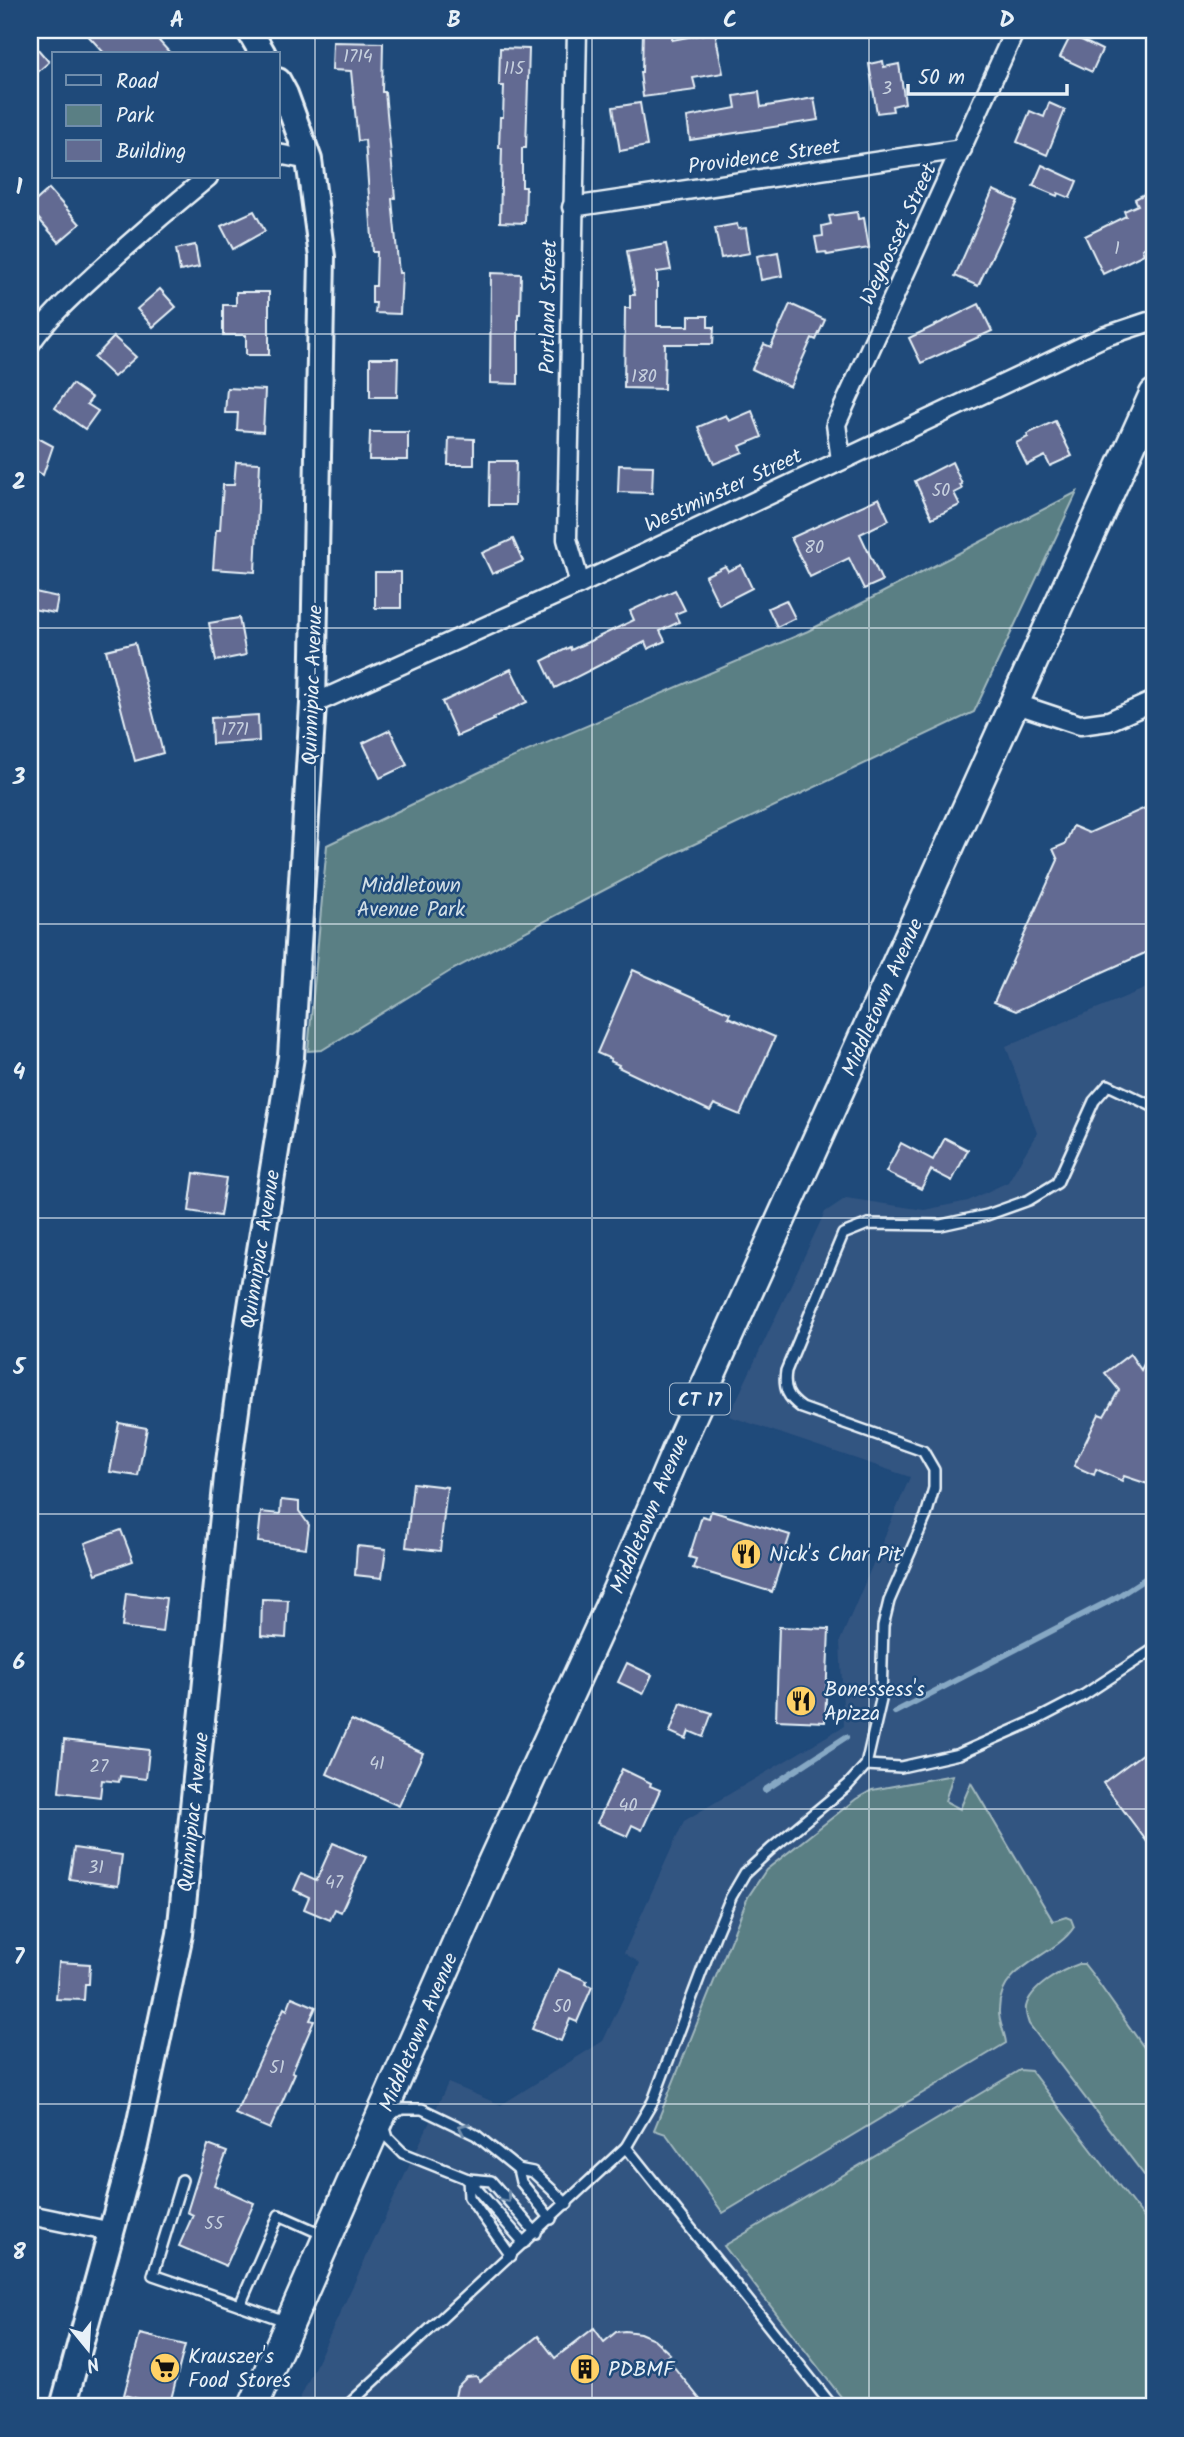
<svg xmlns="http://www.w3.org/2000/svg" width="1184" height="2437" font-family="Kalam,sans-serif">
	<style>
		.built { fill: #335481 }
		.green { fill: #5a7f84; stroke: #a1b8be; stroke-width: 2 }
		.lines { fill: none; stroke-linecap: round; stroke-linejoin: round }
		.stream { stroke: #86a8c4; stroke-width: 6 }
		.building { fill: #626b92; stroke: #e8f1f8; stroke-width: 2 }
		.lane-casing { stroke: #e8f1f8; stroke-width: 14 }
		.street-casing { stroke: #e8f1f8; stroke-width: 23 }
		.secondary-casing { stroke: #e8f1f8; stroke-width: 30 }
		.primary-casing { stroke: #e8f1f8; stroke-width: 33 }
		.lane { stroke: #1f4a7a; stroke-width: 9 }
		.street { stroke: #1f4a7a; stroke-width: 18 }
		.secondary { stroke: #1f4a7a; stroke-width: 24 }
		.primary { stroke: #1f4a7a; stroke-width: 28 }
		.oneway { stroke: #6f8dac }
		.grid { fill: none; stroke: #e8f1f8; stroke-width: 2; stroke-opacity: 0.55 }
		.labels { text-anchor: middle; stroke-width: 5; stroke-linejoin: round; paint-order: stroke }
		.number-label { font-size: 18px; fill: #c6d0de }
		.shield { fill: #1f4a7a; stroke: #acbfd2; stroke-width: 2 }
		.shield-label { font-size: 19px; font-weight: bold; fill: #e8f1f8 }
		.street-label { font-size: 21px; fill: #e8f1f8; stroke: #1f4a7a }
		.park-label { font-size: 21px; fill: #d3e0e7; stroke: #1f4a7a }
		.poi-label { font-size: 21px; fill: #e8f1f8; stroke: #1f4a7a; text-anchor: start }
		.neatline { fill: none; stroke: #e8f1f8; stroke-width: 2.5 }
		.grid-label { font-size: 23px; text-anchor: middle; font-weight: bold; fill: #e8f1f8 }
	</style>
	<rect width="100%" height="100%" fill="#1f4a7a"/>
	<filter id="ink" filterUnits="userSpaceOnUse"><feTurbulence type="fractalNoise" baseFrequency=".0143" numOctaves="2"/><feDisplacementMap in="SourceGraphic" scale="14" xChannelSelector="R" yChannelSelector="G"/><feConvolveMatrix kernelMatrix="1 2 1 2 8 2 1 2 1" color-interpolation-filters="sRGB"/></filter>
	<g filter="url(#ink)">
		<path class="built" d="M 1154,985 L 1154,2407 L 296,2407 L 448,2083 L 501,2105 L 603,2041 L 640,1963 L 624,1953 L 684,1821 L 844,1726 L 840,1641 L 910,1477 L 729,1416 L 825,1212 L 846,1198 L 924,1210 L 968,1201 L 1008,1182 L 1037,1133 L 1006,1046 Z"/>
		<g class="green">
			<path d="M 1077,492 L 974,712 L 667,857 L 452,970 L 322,1050 L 308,1051 L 327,845 L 486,769 L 808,631 Z"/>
			<path d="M 953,1775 L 945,1801 L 960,1809 L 971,1783 L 1053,1921 L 1066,1917 L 1071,1919 L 1074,1927 C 1054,1958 999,1965 999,2010 C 998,2021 1005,2032 1006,2043 L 723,2213 L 666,2134 L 654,2130 L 748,1897 L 766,1870 L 856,1799 L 872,1790 Z"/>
			<path d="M 1079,1964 L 1084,1964 L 1092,1974 L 1145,2049 L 1154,2043 L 1154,2188 L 1029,2024 C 1027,2018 1025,2013 1026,2007 C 1030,1987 1062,1970 1079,1964 Z"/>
			<path d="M 1020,2070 L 1031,2071 L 1041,2084 L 1154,2231 L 1154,2407 L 849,2407 L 724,2246 Z"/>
		</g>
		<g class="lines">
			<g class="stream">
				<path d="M 895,1712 L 1117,1597 L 1154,1573"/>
				<path d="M 765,1790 L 846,1737"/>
			</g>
		</g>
		<g class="building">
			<path d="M 83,30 L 171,30 L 159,41 L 171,54 L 105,54 Z"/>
			<path d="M 643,30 L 673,30 L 672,40 L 715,32 L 723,73 L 693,78 L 696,90 L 643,97 L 640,72 L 642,72 Z"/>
			<path d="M 1071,35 L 1102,50 L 1092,72 L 1060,57 Z"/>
			<path d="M 30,40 L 49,62 L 30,79 Z"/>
			<path d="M 333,42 L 383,43 L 382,92 L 385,92 L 395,198 L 392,199 L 399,273 L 402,273 L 400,314 L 375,313 L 376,303 L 372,303 L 372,286 L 376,286 L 377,252 L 373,252 L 365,140 L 358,141 L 351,71 L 332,70 Z"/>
			<path d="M 500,48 L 529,49 L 526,148 L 522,148 L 522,187 L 526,187 L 525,223 L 500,222 L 502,148 L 499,148 L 500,117 L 503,117 L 504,86 L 499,86 Z"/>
			<path d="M 883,61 L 884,67 L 899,64 L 905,103 L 892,106 L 893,111 L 877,113 L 869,64 Z"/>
			<path d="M 759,92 L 761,107 L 814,98 L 818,120 L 690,140 L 687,117 L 736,108 L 734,96 Z"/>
			<path d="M 640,103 L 647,146 L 620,151 L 613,107 Z"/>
			<path d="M 1049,103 L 1065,110 L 1047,155 L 1017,142 L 1030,111 L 1044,117 Z"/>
			<path d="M 1042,165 L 1077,181 L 1070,198 L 1058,193 L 1057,196 L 1033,186 Z"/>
			<path d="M 49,189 L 80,224 L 59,242 L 30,209 L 30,206 Z"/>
			<path d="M 1154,189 L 1154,243 L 1142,249 L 1144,254 L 1103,274 L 1085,236 L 1126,216 L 1124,211 L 1138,205 L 1135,199 Z"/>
			<path d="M 993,190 L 1018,201 L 978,286 L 955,276 Z"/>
			<path d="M 254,211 L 265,231 L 233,249 L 221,226 Z"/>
			<path d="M 857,212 L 858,219 L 864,218 L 869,248 L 827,255 L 826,252 L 818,253 L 815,237 L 823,236 L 822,226 L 831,224 L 829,216 Z"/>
			<path d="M 737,224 L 738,229 L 746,228 L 750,253 L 721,258 L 715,228 Z"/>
			<path d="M 666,244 L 671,270 L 657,272 L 657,326 L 689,326 L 689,316 L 708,316 L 708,327 L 714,327 L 713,344 L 665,344 L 664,389 L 624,388 L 625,308 L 630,308 L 630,295 L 635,295 L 627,251 Z"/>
			<path d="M 195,245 L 199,267 L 180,271 L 176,249 Z"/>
			<path d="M 778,252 L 782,276 L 761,280 L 757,256 Z"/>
			<path d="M 491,273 L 521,274 L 520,314 L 518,314 L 518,384 L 490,383 Z"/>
			<path d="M 160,289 L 176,307 L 153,327 L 137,309 Z"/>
			<path d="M 236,292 L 269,292 L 269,355 L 246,355 L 246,335 L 223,335 L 223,305 L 236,305 Z"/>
			<path d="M 790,304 L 825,320 L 816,340 L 812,338 L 790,387 L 752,369 L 764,344 L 771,347 Z"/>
			<path d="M 979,304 L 992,331 L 921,363 L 909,338 Z"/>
			<path d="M 114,337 L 136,357 L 114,377 L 94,358 Z"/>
			<path d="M 370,358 L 398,358 L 397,397 L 370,397 Z"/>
			<path d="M 72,384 L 92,398 L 87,404 L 98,411 L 85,429 L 55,408 Z"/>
			<path d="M 227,388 L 265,390 L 263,432 L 237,430 L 238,413 L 225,413 Z"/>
			<path d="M 752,411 L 762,437 L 740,446 L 743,452 L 714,464 L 698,427 L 726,415 L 729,421 Z"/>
			<path d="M 1055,421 L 1072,456 L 1050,466 L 1045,456 L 1027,465 L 1016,443 L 1028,437 L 1027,434 Z"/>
			<path d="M 370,432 L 408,432 L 408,460 L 369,460 Z"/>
			<path d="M 36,437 L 53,446 L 43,475 L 30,468 L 30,448 Z"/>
			<path d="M 449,438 L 474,439 L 474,465 L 448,465 Z"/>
			<path d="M 490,461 L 516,461 L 515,505 L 489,505 Z"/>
			<path d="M 236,462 L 260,463 L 255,572 L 213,569 L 216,530 L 220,530 L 223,485 L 234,485 Z"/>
			<path d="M 952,462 L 962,484 L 960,485 L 962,489 L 954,493 L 960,505 L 932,518 L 915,481 Z"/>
			<path d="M 619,465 L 653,466 L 652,493 L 618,492 Z"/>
			<path d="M 879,498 L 889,520 L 860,534 L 882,581 L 864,589 L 849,558 L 810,577 L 791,538 Z"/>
			<path d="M 513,539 L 523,561 L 492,574 L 482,553 Z"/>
			<path d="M 741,565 L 752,588 L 719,605 L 705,576 L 725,566 L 728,571 Z"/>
			<rect x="375" y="572" width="26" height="36"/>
			<path d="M 675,590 L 685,610 L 675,614 L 679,622 L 660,631 L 665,641 L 648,649 L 645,642 L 555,688 L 542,661 L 570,647 L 571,650 L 634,620 L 630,611 Z"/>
			<path d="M 35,592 L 58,597 L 55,613 L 32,609 Z"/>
			<path d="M 786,600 L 795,618 L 777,627 L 768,608 Z"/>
			<path d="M 239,618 L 246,655 L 216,661 L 209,623 Z"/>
			<path d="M 135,643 L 163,753 L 135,761 L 106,650 Z"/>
			<path d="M 511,669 L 527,702 L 493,718 L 494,720 L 457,736 L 442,702 Z"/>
			<path d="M 258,715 L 259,741 L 212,744 L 211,718 Z"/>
			<path d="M 390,730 L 407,765 L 380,778 L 363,743 Z"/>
			<path d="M 1154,804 L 1154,914 L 1146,918 L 1154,936 L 1154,949 L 1016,1011 L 994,1002 L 1058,860 L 1053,849 L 1065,844 L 1073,826 L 1089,833 Z"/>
			<path d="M 633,970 L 730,1013 L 728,1017 L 775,1037 L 740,1115 L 714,1104 L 710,1111 L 618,1067 L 619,1065 L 610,1061 L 611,1059 L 597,1053 Z"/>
			<path d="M 945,1138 L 968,1150 L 952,1181 L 931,1170 L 921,1189 L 886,1172 L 901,1143 L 933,1160 Z"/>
			<path d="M 194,1173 L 226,1178 L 220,1216 L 189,1211 Z"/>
			<path d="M 1154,1344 L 1154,1486 L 1124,1476 L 1122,1481 L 1096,1469 L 1094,1475 L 1074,1466 L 1099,1414 L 1104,1416 L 1119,1390 L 1105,1373 L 1130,1354 L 1141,1370 Z"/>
			<path d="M 119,1423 L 147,1428 L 138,1476 L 110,1472 Z"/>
			<path d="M 413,1483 L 447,1487 L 440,1551 L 406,1547 Z"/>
			<path d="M 281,1500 L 299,1502 L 299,1511 L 309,1525 L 306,1548 L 258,1542 L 261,1512 L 280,1514 Z"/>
			<path d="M 711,1511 L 790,1535 L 772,1592 L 693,1568 L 696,1559 L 689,1557 L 702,1516 L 709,1518 Z"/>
			<path d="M 121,1530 L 133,1561 L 96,1574 L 85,1543 Z"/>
			<path d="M 357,1546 L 386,1549 L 382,1578 L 355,1575 Z"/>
			<path d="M 126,1593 L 166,1598 L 162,1632 L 122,1627 Z"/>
			<path d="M 262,1599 L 288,1600 L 286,1638 L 261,1636 Z"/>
			<path d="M 779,1627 L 829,1629 L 825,1722 L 776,1720 Z"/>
			<path d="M 627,1663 L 652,1675 L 643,1694 L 618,1682 Z"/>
			<path d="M 681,1703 L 712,1713 L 703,1737 L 689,1731 L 686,1739 L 670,1732 Z"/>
			<path d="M 351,1720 L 423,1753 L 399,1806 L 327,1774 Z"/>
			<path d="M 64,1740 L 149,1750 L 146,1779 L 120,1776 L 119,1782 L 102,1780 L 100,1797 L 59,1792 Z"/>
			<path d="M 1154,1745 L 1154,1851 L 1103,1783 Z"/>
			<path d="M 622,1769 L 651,1783 L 650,1786 L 660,1790 L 642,1830 L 632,1825 L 627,1836 L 597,1823 Z"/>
			<path d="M 333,1843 L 366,1857 L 341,1912 L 335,1909 L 330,1920 L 304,1909 L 309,1897 L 294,1890 L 301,1874 L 316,1881 Z"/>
			<path d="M 74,1848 L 122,1855 L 118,1886 L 69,1879 Z"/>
			<path d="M 59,1962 L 90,1964 L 89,1984 L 85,1984 L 84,2000 L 56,1999 Z"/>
			<path d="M 558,1969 L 587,1981 L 586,1984 L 592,1987 L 577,2022 L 570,2019 L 561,2041 L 532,2029 Z"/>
			<path d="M 292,1997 L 316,2007 L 310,2020 L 314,2021 L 292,2072 L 295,2073 L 270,2129 L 235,2114 L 284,2008 L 287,2010 Z"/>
			<path d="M 208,2145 L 227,2152 L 214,2185 L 254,2203 L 226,2266 L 179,2246 L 193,2215 L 187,2212 Z"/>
			<path d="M 594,2328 L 604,2342 L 616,2332 L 625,2331 L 640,2333 L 654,2339 L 670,2354 L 666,2357 L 706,2407 L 453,2407 L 457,2387 L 467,2377 L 476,2376 L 480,2381 L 538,2336 L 555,2358 Z"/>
			<path d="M 140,2334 L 185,2345 L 169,2407 L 124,2395 Z"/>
		</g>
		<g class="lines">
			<g class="lane-casing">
				<g id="lane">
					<path d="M 866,1765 L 901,1767 L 959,1754 L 1036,1720 L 1084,1695 L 1154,1649"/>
					<path d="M 387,2115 L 403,2109 L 422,2109 L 476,2135 L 518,2169 L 533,2172 L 567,2204"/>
					<path d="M 385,2128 L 388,2138 L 403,2153 L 468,2179 L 491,2181 L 536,2233"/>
					<path d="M 626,2147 L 833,2407"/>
					<path d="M 518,2169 L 521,2182 L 551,2219"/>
					<path d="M 468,2179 L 469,2197 L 511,2256"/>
					<path d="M 468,2179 L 524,2243"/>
					<path d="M 182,2180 L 153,2275 L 240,2305 L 279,2215 L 324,2235"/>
					<path d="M 240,2305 L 288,2322"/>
					<path d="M 346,2407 L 626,2147 L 653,2101 L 716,1933 L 731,1897 L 745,1873 L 771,1849 L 848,1785 L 866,1765 L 881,1700 L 883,1626 L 889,1601 L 926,1516 L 934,1488 L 934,1470 L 923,1451 L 802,1408 C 788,1398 783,1389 786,1371 L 843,1234 L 868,1224 L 941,1225 L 987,1215 L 1029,1200 L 1057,1183 L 1094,1101 L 1108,1085 L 1154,1107"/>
				</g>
			</g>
			<g class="street-casing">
				<g id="street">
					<path d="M 577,30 L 567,539 L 580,584"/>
					<path d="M 278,154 L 309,160"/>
					<path d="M 572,207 L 962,149"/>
					<path d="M 30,344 C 48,317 73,295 97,273 C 133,240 170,208 208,177"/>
					<path d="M 841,460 L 836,424 L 1015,30"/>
					<path d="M 1014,703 L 1080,725 L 1109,721 L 1154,701"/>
					<path d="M 313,704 L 580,584 L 1103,337 L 1148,322 L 1154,322"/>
					<path d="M 30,2215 L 112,2232"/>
				</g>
			</g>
			<g class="secondary-casing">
				<g id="secondary">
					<path d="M 249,30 L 263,54"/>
					<path d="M 63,2407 L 135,2145 L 180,1934 L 227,1477 L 245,1344 L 291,1057 L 313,704 L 322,257 L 309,160 L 285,94 L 278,81"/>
				</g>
			</g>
			<g class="primary-casing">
				<path id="primary" d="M 253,2407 L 490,1867 L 617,1590 L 678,1447 L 1154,394"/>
			</g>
			<use href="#lane" class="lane"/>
			<use href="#street" class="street"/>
			<use href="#secondary" class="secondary"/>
			<use href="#primary" class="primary"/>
		</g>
		<defs><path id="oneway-chevron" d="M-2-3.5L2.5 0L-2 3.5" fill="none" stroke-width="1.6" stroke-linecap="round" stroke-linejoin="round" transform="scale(1.75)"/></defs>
		<g class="oneway">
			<use href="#oneway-chevron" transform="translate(463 2128) rotate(-155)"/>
			<use href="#oneway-chevron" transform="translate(506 2198) rotate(49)"/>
		</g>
	</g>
	<path class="grid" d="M 315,30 L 315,2407M 592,30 L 592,2407M 869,30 L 869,2407M 30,334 L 1154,334M 30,628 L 1154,628M 30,924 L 1154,924M 30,1218 L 1154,1218M 30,1514 L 1154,1514M 30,1809 L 1154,1809M 30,2104 L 1154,2104"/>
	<defs>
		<g id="restaurant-disc" transform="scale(1.575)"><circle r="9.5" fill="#ffd166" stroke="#1f4a7a"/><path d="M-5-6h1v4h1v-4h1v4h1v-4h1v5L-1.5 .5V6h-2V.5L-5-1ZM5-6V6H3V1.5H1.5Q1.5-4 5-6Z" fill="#111"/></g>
		<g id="supermarket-disc" transform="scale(1.575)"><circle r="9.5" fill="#ffd166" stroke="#1f4a7a"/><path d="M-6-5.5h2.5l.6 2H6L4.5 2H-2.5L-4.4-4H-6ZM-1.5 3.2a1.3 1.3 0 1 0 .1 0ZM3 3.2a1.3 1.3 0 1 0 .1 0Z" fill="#111"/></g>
		<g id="building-disc" transform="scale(1.575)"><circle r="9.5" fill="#ffd166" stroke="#1f4a7a"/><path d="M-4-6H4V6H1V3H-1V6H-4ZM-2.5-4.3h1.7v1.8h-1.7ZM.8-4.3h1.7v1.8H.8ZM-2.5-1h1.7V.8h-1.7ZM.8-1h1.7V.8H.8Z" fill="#111"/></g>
	</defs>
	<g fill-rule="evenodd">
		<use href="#restaurant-disc" x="746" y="1554"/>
		<use href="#restaurant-disc" x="801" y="1701"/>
		<use href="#supermarket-disc" x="165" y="2368"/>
		<use href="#building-disc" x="585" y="2369"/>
	</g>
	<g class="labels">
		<g class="number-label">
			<text x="358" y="62">1714</text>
			<text x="514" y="74">115</text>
			<text x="887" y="94">3</text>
			<text x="1117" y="254">1</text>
			<text x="644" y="382">180</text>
			<text x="941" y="496">50</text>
			<text x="814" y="553">80</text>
			<text x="235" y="735">1771</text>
			<text x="377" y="1769">41</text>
			<text x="99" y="1772">27</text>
			<text x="628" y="1811">40</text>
			<text x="96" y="1873">31</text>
			<text x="334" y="1888">47</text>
			<text x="562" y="2012">50</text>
			<text x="277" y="2073">51</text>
			<text x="214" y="2229">55</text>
		</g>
		<rect class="shield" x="670" y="1383.5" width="60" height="31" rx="5"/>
		<g class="shield-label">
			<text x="700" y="1406">CT 17</text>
		</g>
		<g class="street-label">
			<text transform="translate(764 156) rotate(-8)" y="7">Providence Street</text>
			<text transform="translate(898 234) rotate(-65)" y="7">Weybosset Street</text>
			<text transform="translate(548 307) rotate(-89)" y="7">Portland Street</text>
			<text transform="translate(723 490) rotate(-25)" y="7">Westminster Street</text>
			<text transform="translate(312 685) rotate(-88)" y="7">Quinnipiac Avenue</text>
			<text transform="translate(882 997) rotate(-66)" y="7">Middletown Avenue</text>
			<text transform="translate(260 1249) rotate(-81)" y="7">Quinnipiac Avenue</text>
			<text transform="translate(649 1514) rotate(-67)" y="7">Middletown Avenue</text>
			<text transform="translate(193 1812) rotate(-84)" y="7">Quinnipiac Avenue</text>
			<text transform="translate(418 2032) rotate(-67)" y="7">Middletown Avenue</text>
		</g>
		<g class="park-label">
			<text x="411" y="892">Middletown<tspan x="411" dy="24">Avenue Park</tspan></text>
		</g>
		<g class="poi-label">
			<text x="769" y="1561">Nick's Char Pit</text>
			<text x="824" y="1696">Bonessess's<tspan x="824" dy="24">Apizza</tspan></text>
			<text x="188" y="2363">Krauszer's<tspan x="188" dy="24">Food Stores</tspan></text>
			<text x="608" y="2376">PDBMF</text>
		</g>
	</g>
	<rect width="1184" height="2437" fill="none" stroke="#1f4a7a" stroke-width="77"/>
	<rect x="52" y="52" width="228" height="126" fill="#1f4a7a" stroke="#6f8dac" stroke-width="2"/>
	<rect x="66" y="75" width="35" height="10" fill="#1f4a7a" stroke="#6f8dac" stroke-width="2"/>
	<text x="116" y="88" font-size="21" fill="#e8f1f8">Road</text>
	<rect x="66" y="105" width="35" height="21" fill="#5a7f84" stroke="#6f8dac" stroke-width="2"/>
	<text x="116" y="122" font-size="21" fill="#e8f1f8">Park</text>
	<rect x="66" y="140" width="35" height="21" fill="#626b92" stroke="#6f8dac" stroke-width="2"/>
	<text x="116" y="158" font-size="21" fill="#e8f1f8">Building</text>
	<g transform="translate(88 2349) rotate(162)" stroke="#1f4a7a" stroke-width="5" paint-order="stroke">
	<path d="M0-5L12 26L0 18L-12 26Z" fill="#e8f1f8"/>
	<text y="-10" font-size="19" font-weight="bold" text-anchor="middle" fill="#e8f1f8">N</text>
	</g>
	<path d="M908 84v10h159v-10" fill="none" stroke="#e8f1f8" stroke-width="3.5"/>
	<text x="918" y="84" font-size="21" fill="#e8f1f8" stroke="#1f4a7a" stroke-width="5" paint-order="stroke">50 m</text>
	<rect x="38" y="38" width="1108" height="2360" class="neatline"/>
	<g class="grid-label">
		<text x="177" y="27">A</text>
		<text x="454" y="27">B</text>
		<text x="730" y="27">C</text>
		<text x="1007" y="27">D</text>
		<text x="19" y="194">1</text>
		<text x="19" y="489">2</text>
		<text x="19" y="784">3</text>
		<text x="19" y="1079">4</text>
		<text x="19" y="1374">5</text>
		<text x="19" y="1669">6</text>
		<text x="19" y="1964">7</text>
		<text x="19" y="2259">8</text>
	</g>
</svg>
